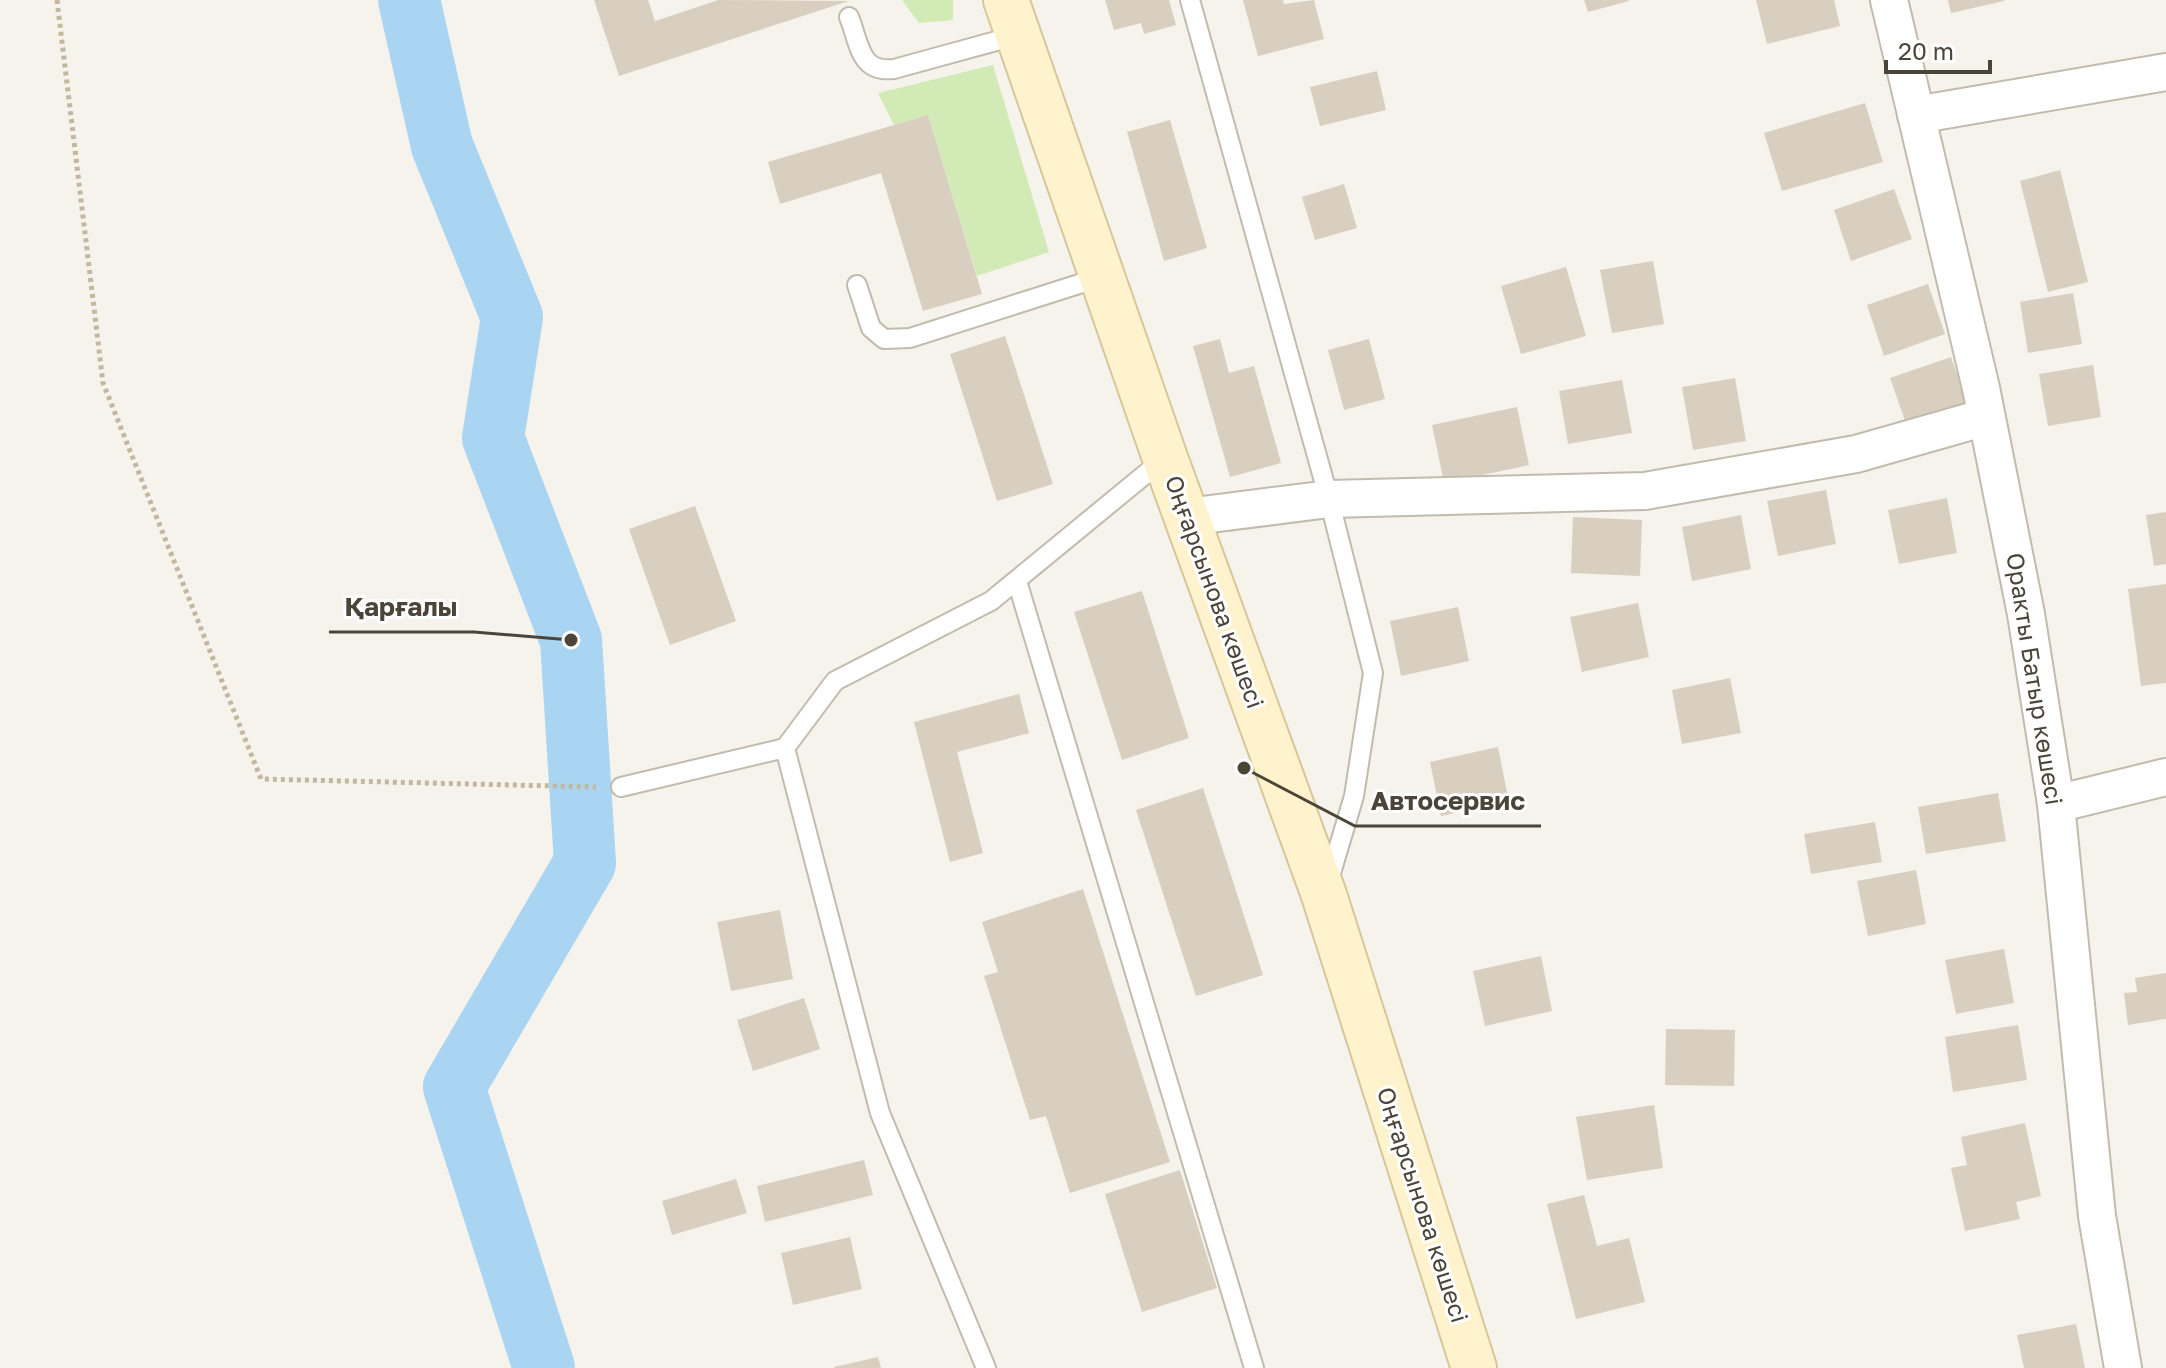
<svg xmlns="http://www.w3.org/2000/svg" width="2166" height="1368" font-family="'Golos Text',sans-serif">
	<style>
		.green { fill: #d2eab5 }
		.lines { fill: none; stroke-linecap: round; stroke-linejoin: round }
		.river { stroke: #a9d4f2; stroke-width: 62 }
		.building { fill: #d8cfc1 }
		.service-casing { stroke: #c2bbae; stroke-width: 22 }
		.minor-casing { stroke: #c2bbae; stroke-width: 40 }
		.secondary-casing { stroke: #d6c79b; stroke-width: 48 }
		.path { stroke: #c4b79f; stroke-width: 5; stroke-dasharray: 4 4; stroke-linecap: butt }
		.service { stroke: #fff; stroke-width: 18 }
		.minor { stroke: #fff; stroke-width: 36 }
		.secondary { stroke: #fff3cd; stroke-width: 44 }
		.labels { text-anchor: middle; stroke-width: 6; stroke-linejoin: round; paint-order: stroke }
		.street-label { font-size: 24px; fill: #4b4439; stroke: #fff }
		.leader { fill: none; stroke: #4b4439; stroke-width: 3 }
		.callout-dot { fill: #4b4439; stroke: #fff; stroke-width: 3 }
		.callout-label { font-size: 26px; text-anchor: middle; font-weight: bold; fill: #4b4439; stroke: #fff; stroke-width: 6; stroke-linejoin: round; paint-order: stroke }
	</style>
	<rect width="100%" height="100%" fill="#f6f3ec"/>
	<g class="green">
		<path d="M 902,0 L 953,0 L 953,20 L 919,23 Z"/>
		<path d="M 993,65 L 1049,252 L 977,276 L 928,115 L 894,125 L 878,93 Z"/>
	</g>
	<g class="lines">
		<path class="river" d="M 409,0 L 442,146 L 512,317 L 493,438 L 571,640 L 585,863 L 454,1087 L 544,1368"/>
	</g>
	<g class="building">
		<path d="M 594,0 L 648,0 L 655,21 L 718,0 L 849,1 L 619,76 Z"/>
		<path d="M 1105,0 L 1169,0 L 1176,25 L 1144,34 L 1141,23 L 1114,30 Z"/>
		<path d="M 1243,0 L 1283,0 L 1284,4 L 1314,0 L 1324,39 L 1258,56 Z"/>
		<path d="M 1584,0 L 1629,0 L 1629,1 L 1588,12 Z"/>
		<path d="M 1756,0 L 1834,0 L 1840,26 L 1767,44 Z"/>
		<path d="M 1948,0 L 2004,0 L 2004,1 L 1951,13 Z"/>
		<path d="M 1377,71 L 1386,110 L 1320,126 L 1310,87 Z"/>
		<path d="M 1865,103 L 1883,162 L 1782,191 L 1764,133 Z"/>
		<path d="M 928,115 L 982,294 L 923,311 L 881,173 L 780,204 L 768,162 Z"/>
		<path d="M 1170,120 L 1207,248 L 1164,261 L 1127,132 Z"/>
		<path d="M 2060,170 L 2088,282 L 2048,292 L 2020,181 Z"/>
		<path d="M 1344,184 L 1357,228 L 1315,240 L 1302,197 Z"/>
		<path d="M 1894,189 L 1912,239 L 1851,261 L 1834,210 Z"/>
		<path d="M 1653,261 L 1664,324 L 1612,333 L 1600,270 Z"/>
		<path d="M 1566,267 L 1586,336 L 1521,354 L 1501,286 Z"/>
		<path d="M 1928,284 L 1945,334 L 1884,356 L 1867,305 Z"/>
		<path d="M 2073,293 L 2082,344 L 2028,353 L 2020,302 Z"/>
		<path d="M 1005,336 L 1053,484 L 997,501 L 950,354 Z"/>
		<path d="M 1220,339 L 1229,373 L 1254,366 L 1281,463 L 1230,477 L 1193,346 Z"/>
		<path d="M 1369,339 L 1385,399 L 1344,410 L 1328,350 Z"/>
		<path d="M 1951,357 L 1969,407 L 1908,429 L 1890,378 Z"/>
		<path d="M 2093,365 L 2101,417 L 2048,426 L 2039,374 Z"/>
		<path d="M 1735,378 L 1746,441 L 1693,450 L 1682,387 Z"/>
		<path d="M 1622,380 L 1632,433 L 1568,444 L 1559,391 Z"/>
		<path d="M 1517,407 L 1529,465 L 1444,483 L 1432,425 Z"/>
		<path d="M 1826,490 L 1836,544 L 1778,556 L 1767,501 Z"/>
		<path d="M 1947,498 L 1957,553 L 1899,564 L 1888,510 Z"/>
		<path d="M 695,506 L 736,621 L 670,645 L 629,529 Z"/>
		<path d="M 2166,512 L 2166,564 L 2154,566 L 2146,515 Z"/>
		<path d="M 1741,515 L 1751,569 L 1692,581 L 1682,527 Z"/>
		<path d="M 1573,517 L 1642,520 L 1640,576 L 1571,573 Z"/>
		<path d="M 2166,584 L 2166,683 L 2141,686 L 2128,589 Z"/>
		<path d="M 1142,591 L 1189,738 L 1122,760 L 1074,612 Z"/>
		<path d="M 1638,603 L 1649,657 L 1582,672 L 1570,617 Z"/>
		<path d="M 1458,607 L 1469,661 L 1401,676 L 1390,621 Z"/>
		<path d="M 1730,678 L 1741,733 L 1682,744 L 1672,690 Z"/>
		<path d="M 1019,694 L 1029,733 L 957,752 L 983,853 L 950,862 L 914,722 Z"/>
		<path d="M 1498,747 L 1509,802 L 1441,816 L 1430,762 Z"/>
		<path d="M 1203,788 L 1263,975 L 1196,996 L 1136,810 Z"/>
		<path d="M 1998,793 L 2006,841 L 1926,854 L 1918,807 Z"/>
		<path d="M 1875,822 L 1882,862 L 1811,874 L 1804,834 Z"/>
		<path d="M 1916,870 L 1926,924 L 1868,936 L 1857,881 Z"/>
		<path d="M 1083,889 L 1170,1162 L 1070,1193 L 1046,1116 L 1030,1120 L 984,976 L 998,972 L 982,922 Z"/>
		<path d="M 780,910 L 793,979 L 731,991 L 717,922 Z"/>
		<path d="M 2004,949 L 2014,1003 L 1956,1014 L 1945,960 Z"/>
		<path d="M 1541,956 L 1552,1011 L 1485,1026 L 1473,971 Z"/>
		<path d="M 2166,973 L 2166,1019 L 2128,1025 L 2124,993 L 2137,992 L 2135,978 Z"/>
		<path d="M 804,998 L 820,1049 L 753,1071 L 737,1020 Z"/>
		<path d="M 2018,1025 L 2027,1080 L 1953,1092 L 1945,1037 Z"/>
		<path d="M 1666,1029 L 1735,1030 L 1734,1086 L 1665,1085 Z"/>
		<path d="M 1654,1105 L 1663,1168 L 1587,1180 L 1576,1117 Z"/>
		<path d="M 2025,1123 L 2041,1196 L 2016,1202 L 2020,1219 L 1965,1231 L 1951,1168 L 1967,1165 L 1961,1137 Z"/>
		<path d="M 864,1160 L 873,1195 L 765,1222 L 757,1186 Z"/>
		<path d="M 1180,1170 L 1217,1288 L 1142,1312 L 1105,1194 Z"/>
		<path d="M 736,1179 L 747,1213 L 672,1235 L 662,1201 Z"/>
		<path d="M 1584,1195 L 1597,1246 L 1629,1238 L 1645,1302 L 1576,1319 L 1547,1204 Z"/>
		<path d="M 850,1237 L 862,1289 L 793,1305 L 781,1253 Z"/>
		<path d="M 2076,1324 L 2085,1368 L 2024,1368 L 2017,1335 Z"/>
		<path d="M 878,1357 L 881,1368 L 834,1368 L 834,1367 Z"/>
	</g>
	<g class="lines">
		<g class="service-casing">
			<g id="service">
				<path d="M 1190,0 L 1329,499 L 1373,673 L 1354,796 L 1328,883"/>
				<path d="M 849,17 C 860,44 859,73 894,69 L 1018,35"/>
				<path d="M 857,285 L 871,328 L 884,339 L 910,338 L 1101,277"/>
				<path d="M 1017,581 L 1254,1368"/>
				<path d="M 621,787 L 785,748"/>
				<path d="M 986,1368 L 880,1113 L 785,748 L 835,681 L 991,601 L 1165,458"/>
			</g>
		</g>
		<g class="minor-casing">
			<g id="minor">
				<path d="M 1889,0 L 1981,388 L 2026,614 L 2056,804 L 2097,1216 L 2123,1368"/>
				<path d="M 1916,115 L 2166,72"/>
				<path d="M 1187,517 L 1329,499 L 1645,491 L 1856,454 L 1986,417"/>
				<path d="M 2056,804 L 2166,777"/>
			</g>
		</g>
		<g class="secondary-casing">
			<path id="secondary" d="M 1006,0 L 1165,458 L 1324,895 L 1474,1368"/>
		</g>
		<path class="path" d="M 57,0 L 103,383 L 261,779 L 596,787"/>
		<use href="#service" class="service"/>
		<use href="#minor" class="minor"/>
		<use href="#secondary" class="secondary"/>
	</g>
	<g class="labels">
		<g class="street-label">
			<text transform="translate(1214 592) rotate(70)" y="8">Оңғарсынова көшесі</text>
			<text transform="translate(2034 679) rotate(81)" y="8">Оракты Батыр көшесі</text>
			<text transform="translate(1422 1205) rotate(72)" y="8">Оңғарсынова көшесі</text>
		</g>
	</g>
	<path class="leader" d="M571 640L474 632H329M1244 768L1355 826H1541"/>
	<g class="callout-dot">
		<circle cx="571" cy="640" r="8"/>
		<circle cx="1244" cy="768" r="8"/>
	</g>
	<g class="callout-label">
		<text x="401" y="616">Қарғалы</text>
		<text x="1448" y="810">Автосервис</text>
	</g>
	<path d="M1886 60v12h104v-12" fill="none" stroke="#4b4439" stroke-width="4"/>
	<text x="1898" y="60" font-size="24" fill="#4b4439" stroke="#ffffff" stroke-width="6" paint-order="stroke">20 m</text>
</svg>
